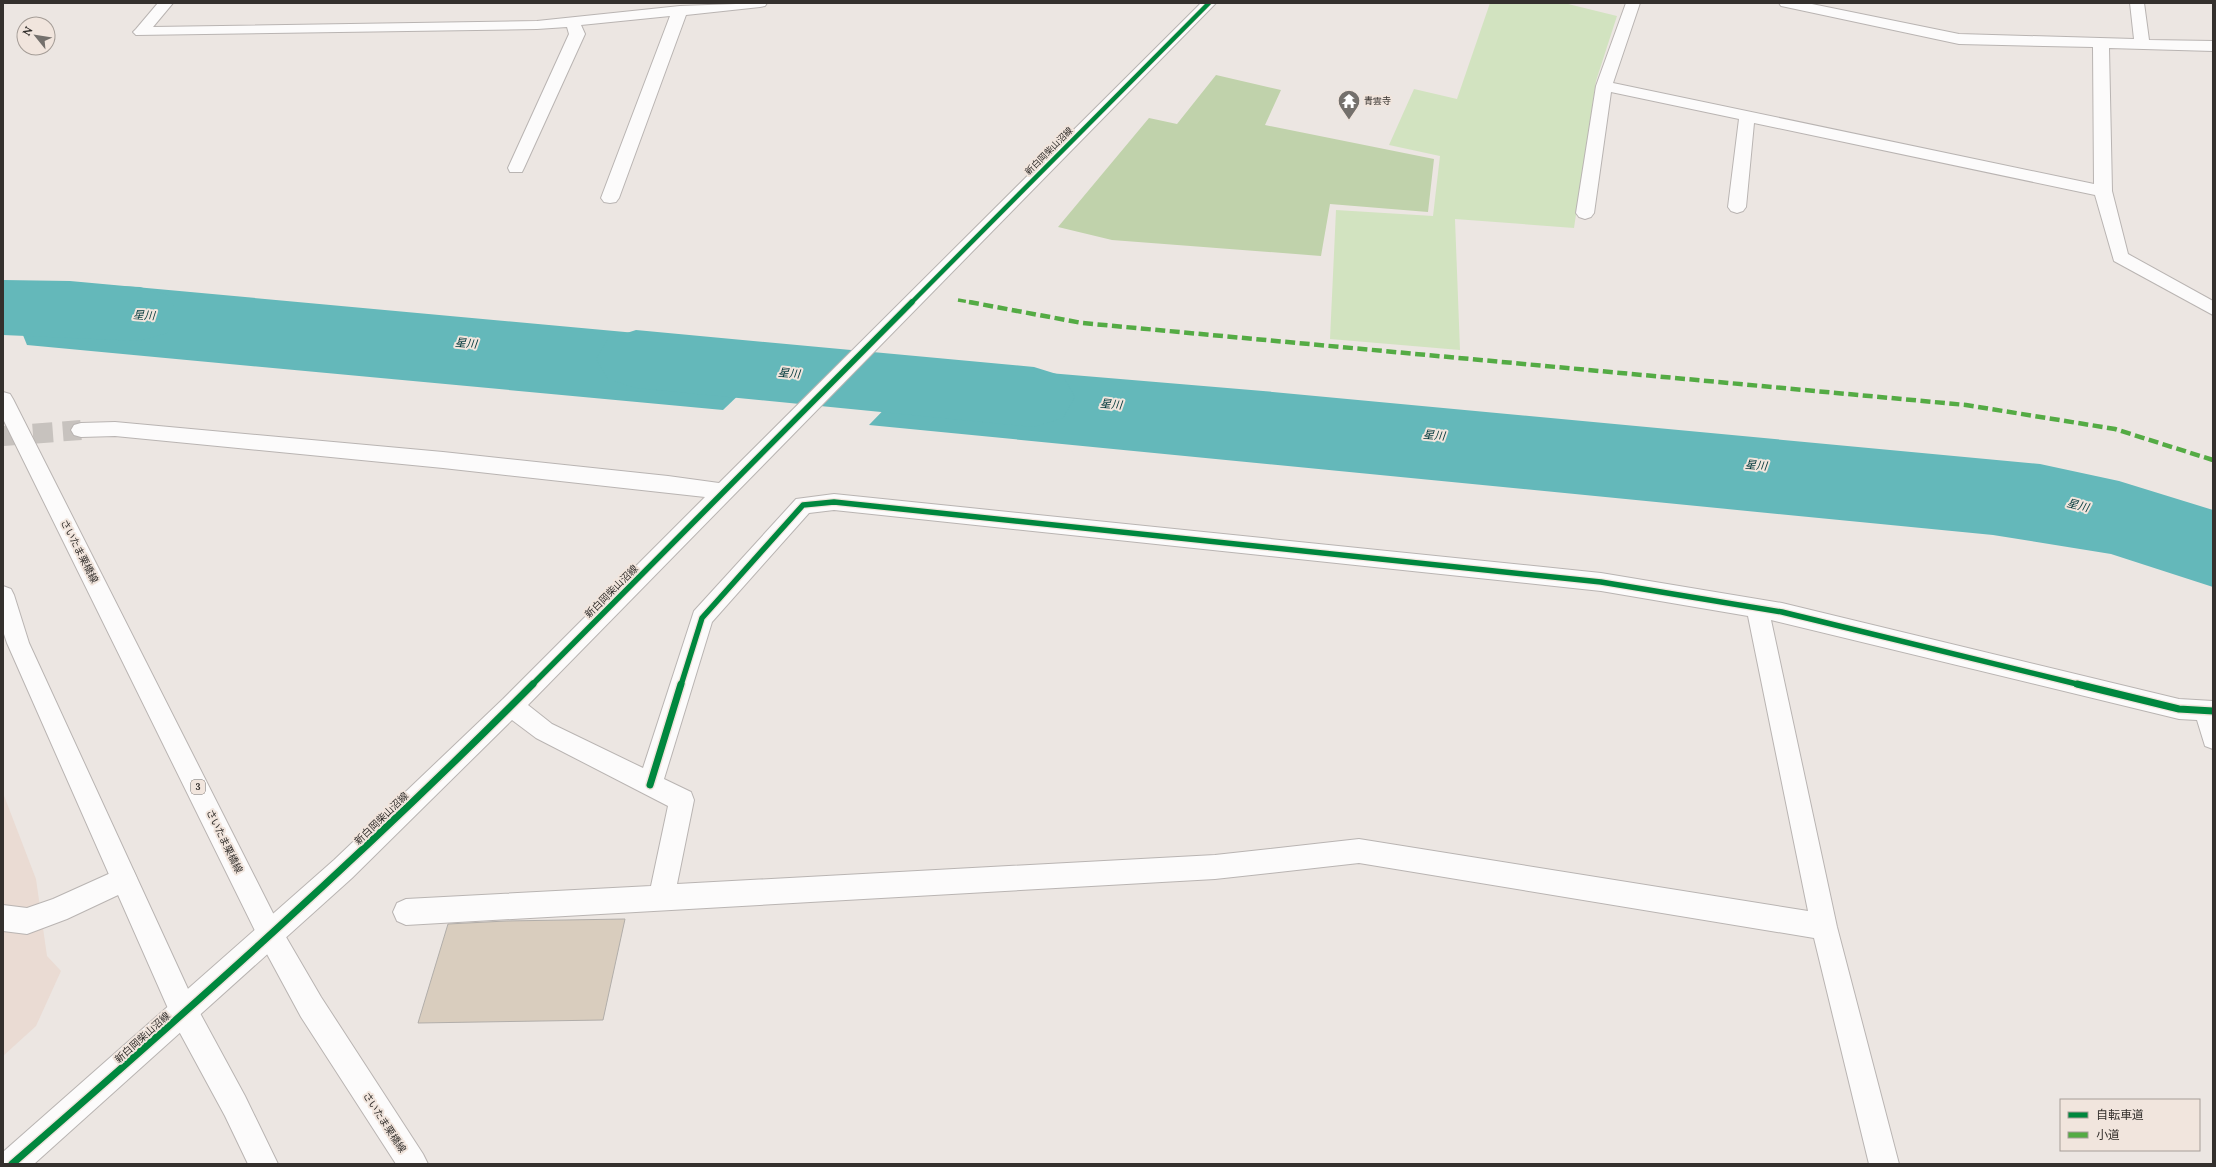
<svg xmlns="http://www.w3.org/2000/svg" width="2216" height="1167" font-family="Lora,'Noto Sans JP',serif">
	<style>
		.industrial { fill: #eadbd3 }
		.green { fill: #d2e3c0 }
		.forest { fill: #c0d2ab }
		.water { fill: #64b8ba }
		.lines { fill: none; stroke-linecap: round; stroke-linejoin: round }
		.river { fill: #64b8ba; fill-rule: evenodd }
		.building { fill: #d9cdbe; stroke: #b1ada9 }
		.minor-tunnel { stroke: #c7c2be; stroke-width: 20; stroke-dasharray: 20 10; stroke-linecap: butt }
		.minor-casing { stroke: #b9b4b2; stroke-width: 2 }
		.major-casing { stroke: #b9b4b2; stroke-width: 2 }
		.minor { fill: #fcfbfb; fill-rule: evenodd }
		.major { fill: #fcfbfb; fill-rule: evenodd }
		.quiet-far1 { stroke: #54ab44; stroke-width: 3.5; stroke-dasharray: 8 3.5; stroke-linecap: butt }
		.quiet { stroke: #54ab44; stroke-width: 4.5; stroke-dasharray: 10 4.5; stroke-linecap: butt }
		.cycleway-far2-casing { stroke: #f1e5dd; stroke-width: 6 }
		.cycleway-far1-casing { stroke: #f1e5dd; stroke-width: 8 }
		.cycleway-casing { stroke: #f1e5dd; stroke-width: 10 }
		.cycleway-far2 { stroke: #00873e; stroke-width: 4.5 }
		.cycleway-far1 { stroke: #00873e; stroke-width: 5.5 }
		.cycleway { stroke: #00873e; stroke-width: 7 }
		.labels { text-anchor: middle; stroke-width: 4; stroke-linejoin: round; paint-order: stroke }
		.far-poi-label { font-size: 9px; fill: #34302d; stroke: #f1e5dd; text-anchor: start }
		.far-street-label { font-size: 9px; fill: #34302d; stroke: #f1e5dd }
		.shield { fill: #f1e5dd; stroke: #6d6662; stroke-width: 1 }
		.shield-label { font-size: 9px; font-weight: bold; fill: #34302d }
		.street-label { font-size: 10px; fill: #34302d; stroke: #f1e5dd }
		.water-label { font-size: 11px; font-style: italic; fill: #00373a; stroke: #f1e5dd }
	</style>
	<rect width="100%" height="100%" fill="#ece6e2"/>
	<path class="industrial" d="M 3,793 L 36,879 L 47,956 L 61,971 L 36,1026 L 3,1056 Z"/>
	<path class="green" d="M 1490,3 L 1564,3 L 1617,16 L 1596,81 L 1574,228 L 1455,219 L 1460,350 L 1330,339 L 1336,210 L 1433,216 L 1440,156 L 1389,145 L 1414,89 L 1457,99 Z"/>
	<path class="forest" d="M 1216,75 L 1281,90 L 1265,125 L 1434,159 L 1428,212 L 1330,204 L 1321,256 L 1112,240 L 1058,227 L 1149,118 L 1177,124 Z"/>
	<g class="water">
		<path d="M 3,280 L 70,281 L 789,347 L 723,410 L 27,345 L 3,286 Z"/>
		<path d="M 929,363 L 1263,391 L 2040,464 L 2119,481 L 2213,510 L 2213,587 L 2111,554 L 1993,535 L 869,425 Z"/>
	</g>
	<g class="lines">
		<g class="river">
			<path d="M 3,281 L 140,287 L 167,295 L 179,314 L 167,333 L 140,341 L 3,335 Z"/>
			<path d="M 636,330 L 1034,367 L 1063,376 L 1075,397 L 1063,418 L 1034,427 L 636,388 L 608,379 L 596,359 L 608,339 Z"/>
		</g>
	</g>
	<path class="building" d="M 625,919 L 603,1020 L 418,1023 L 448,924 L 506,921 Z"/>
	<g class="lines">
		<path class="minor-tunnel" d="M 3,436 L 81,430"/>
		<g class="minor-casing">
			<g id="minor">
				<path d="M 158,3 L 173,3 L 153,27 L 537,21 L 680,6 L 767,3 L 765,6 L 760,7 L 686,15 L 619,198 L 616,202 L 610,203 L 604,202 L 601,198 L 670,16 L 581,25 L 585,34 L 524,168 L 522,172 L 510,172 L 508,168 L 569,34 L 567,27 L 537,29 L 136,35 L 133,32 L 136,29 Z"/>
				<path d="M 1201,3 L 1216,3 L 528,705 L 552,724 L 643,768 L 694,611 L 796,499 L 834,494 L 1601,573 L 1782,603 L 2179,699 L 2213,701 L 2213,749 L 2205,746 L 2197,720 L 2179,719 L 1771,620 L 1837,927 L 1899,1164 L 1869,1164 L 1814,938 L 1359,863 L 1215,879 L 406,925 L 397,921 L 393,912 L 397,903 L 406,899 L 651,886 L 668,806 L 536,738 L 512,720 L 352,878 L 34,1164 L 3,1164 L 3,1152 L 334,860 L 503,699 L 705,497 L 443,468 L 115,436 L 81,437 L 74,435 L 71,430 L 74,425 L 81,423 L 115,422 L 443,452 L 668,476 L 719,483 ZM 834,510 L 1601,591 L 1748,616 L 1808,911 L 1359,839 L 1215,855 L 677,884 L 694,800 L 691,792 L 664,779 L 712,622 L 809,513 Z"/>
				<path d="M 1626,3 L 1640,3 L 1613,83 L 2094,184 L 2093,47 L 1959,44 L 1786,7 L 1781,6 L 1779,3 L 1807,3 L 1959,34 L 2134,39 L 2130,3 L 2144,3 L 2149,40 L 2213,41 L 2213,51 L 2109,48 L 2112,191 L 2128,254 L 2213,301 L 2213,315 L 2114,261 L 2095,195 L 1754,123 L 1746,207 L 1743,211 L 1737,213 L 1731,211 L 1728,207 L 1739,119 L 1611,92 L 1594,213 L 1591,217 L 1585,219 L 1579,217 L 1576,213 L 1596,86 Z"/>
				<path d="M 124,867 L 133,870 L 137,879 L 133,888 L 67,919 L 27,934 L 3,931 L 3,905 L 27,908 L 53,899 Z"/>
			</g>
		</g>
		<g class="major-casing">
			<g id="major">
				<path d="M 3,392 L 10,394 L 13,399 L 279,925 L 321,997 L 423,1154 L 428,1164 L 396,1164 L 301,1017 L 261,943 L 3,419 Z"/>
				<path d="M 3,586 L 11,589 L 14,595 L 29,643 L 194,1002 L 245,1096 L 278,1164 L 248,1164 L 225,1116 L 174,1022 L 7,643 L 3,631 Z"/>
			</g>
		</g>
		<use href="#minor" class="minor"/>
		<use href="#major" class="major"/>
		<path class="quiet-far1" d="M 958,300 L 975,303"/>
		<path class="quiet" d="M 969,302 L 1082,323 L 1966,405 L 2115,429 L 2213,460"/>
		<g class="cycleway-far2-casing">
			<path id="cycleway-far2" d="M 911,303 L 1209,3"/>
		</g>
		<g class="cycleway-far1-casing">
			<g id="cycleway-far1">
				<path d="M 532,685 L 912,302"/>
				<path d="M 681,685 L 702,618 L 803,505 L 834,502 L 1601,582 L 1782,612 L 2081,685"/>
			</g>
		</g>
		<g class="cycleway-casing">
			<g id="cycleway">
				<path d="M 2077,684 L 2179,709 L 2213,711"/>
				<path d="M 650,785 L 681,684"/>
				<path d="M 12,1164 C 190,1009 366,852 533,684"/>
			</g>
		</g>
		<use href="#cycleway-far2" class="cycleway-far2"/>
		<use href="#cycleway-far1" class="cycleway-far1"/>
		<use href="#cycleway" class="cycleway"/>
	</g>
	<defs>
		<g id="temple-pin" transform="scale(1.15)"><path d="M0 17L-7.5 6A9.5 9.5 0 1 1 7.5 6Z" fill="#74706c" stroke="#f1e5dd"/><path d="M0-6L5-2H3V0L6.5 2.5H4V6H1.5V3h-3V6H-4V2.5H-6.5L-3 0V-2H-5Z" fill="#fff"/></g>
	</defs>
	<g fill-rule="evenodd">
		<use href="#temple-pin" x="1349" y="101"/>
	</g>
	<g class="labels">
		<g class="far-poi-label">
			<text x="1364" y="104">青雲寺</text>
		</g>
		<g class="far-street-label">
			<text transform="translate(1049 151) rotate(-45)" y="3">新白岡柴山沼線</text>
		</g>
		<rect class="shield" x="191" y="780" width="14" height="14" rx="3"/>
		<g class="shield-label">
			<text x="198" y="790">3</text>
		</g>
		<g class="street-label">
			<text transform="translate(80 551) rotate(63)" y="4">さいたま栗橋線</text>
			<text transform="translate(611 591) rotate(-45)" y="4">新白岡柴山沼線</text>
			<text transform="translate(381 818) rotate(-44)" y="4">新白岡柴山沼線</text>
			<text transform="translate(225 841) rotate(64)" y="4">さいたま栗橋線</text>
			<text transform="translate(142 1037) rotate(-42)" y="4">新白岡柴山沼線</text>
			<text transform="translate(385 1122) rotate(57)" y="4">さいたま栗橋線</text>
		</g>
		<g class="water-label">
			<text transform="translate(144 315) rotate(3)" y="4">星川</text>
			<text transform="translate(466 343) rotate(5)" y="4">星川</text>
			<text transform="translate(789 373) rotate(5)" y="4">星川</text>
			<text transform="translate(1111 404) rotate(5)" y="4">星川</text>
			<text transform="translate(1434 435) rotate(5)" y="4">星川</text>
			<text transform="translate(1756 465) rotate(5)" y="4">星川</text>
			<text transform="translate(2078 505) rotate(14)" y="4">星川</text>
		</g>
	</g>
	<rect width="2216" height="1167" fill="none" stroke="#34302d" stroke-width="8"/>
	<rect x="2060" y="1099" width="140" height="52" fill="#f1e5dd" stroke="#a59d97"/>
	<rect x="2068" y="1112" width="20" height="6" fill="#00873e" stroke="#a59d97"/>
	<text x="2096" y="1119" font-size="12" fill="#34302d">自転車道</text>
	<rect x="2068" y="1132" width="20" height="6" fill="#54ab44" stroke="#a59d97"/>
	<text x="2096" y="1139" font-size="12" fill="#34302d">小道</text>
	<g transform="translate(36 36) rotate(300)"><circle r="19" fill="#f1e5dd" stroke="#a59d97"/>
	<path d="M0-3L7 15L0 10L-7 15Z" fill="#74706c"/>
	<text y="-6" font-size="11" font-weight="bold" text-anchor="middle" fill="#34302d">N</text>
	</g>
</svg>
